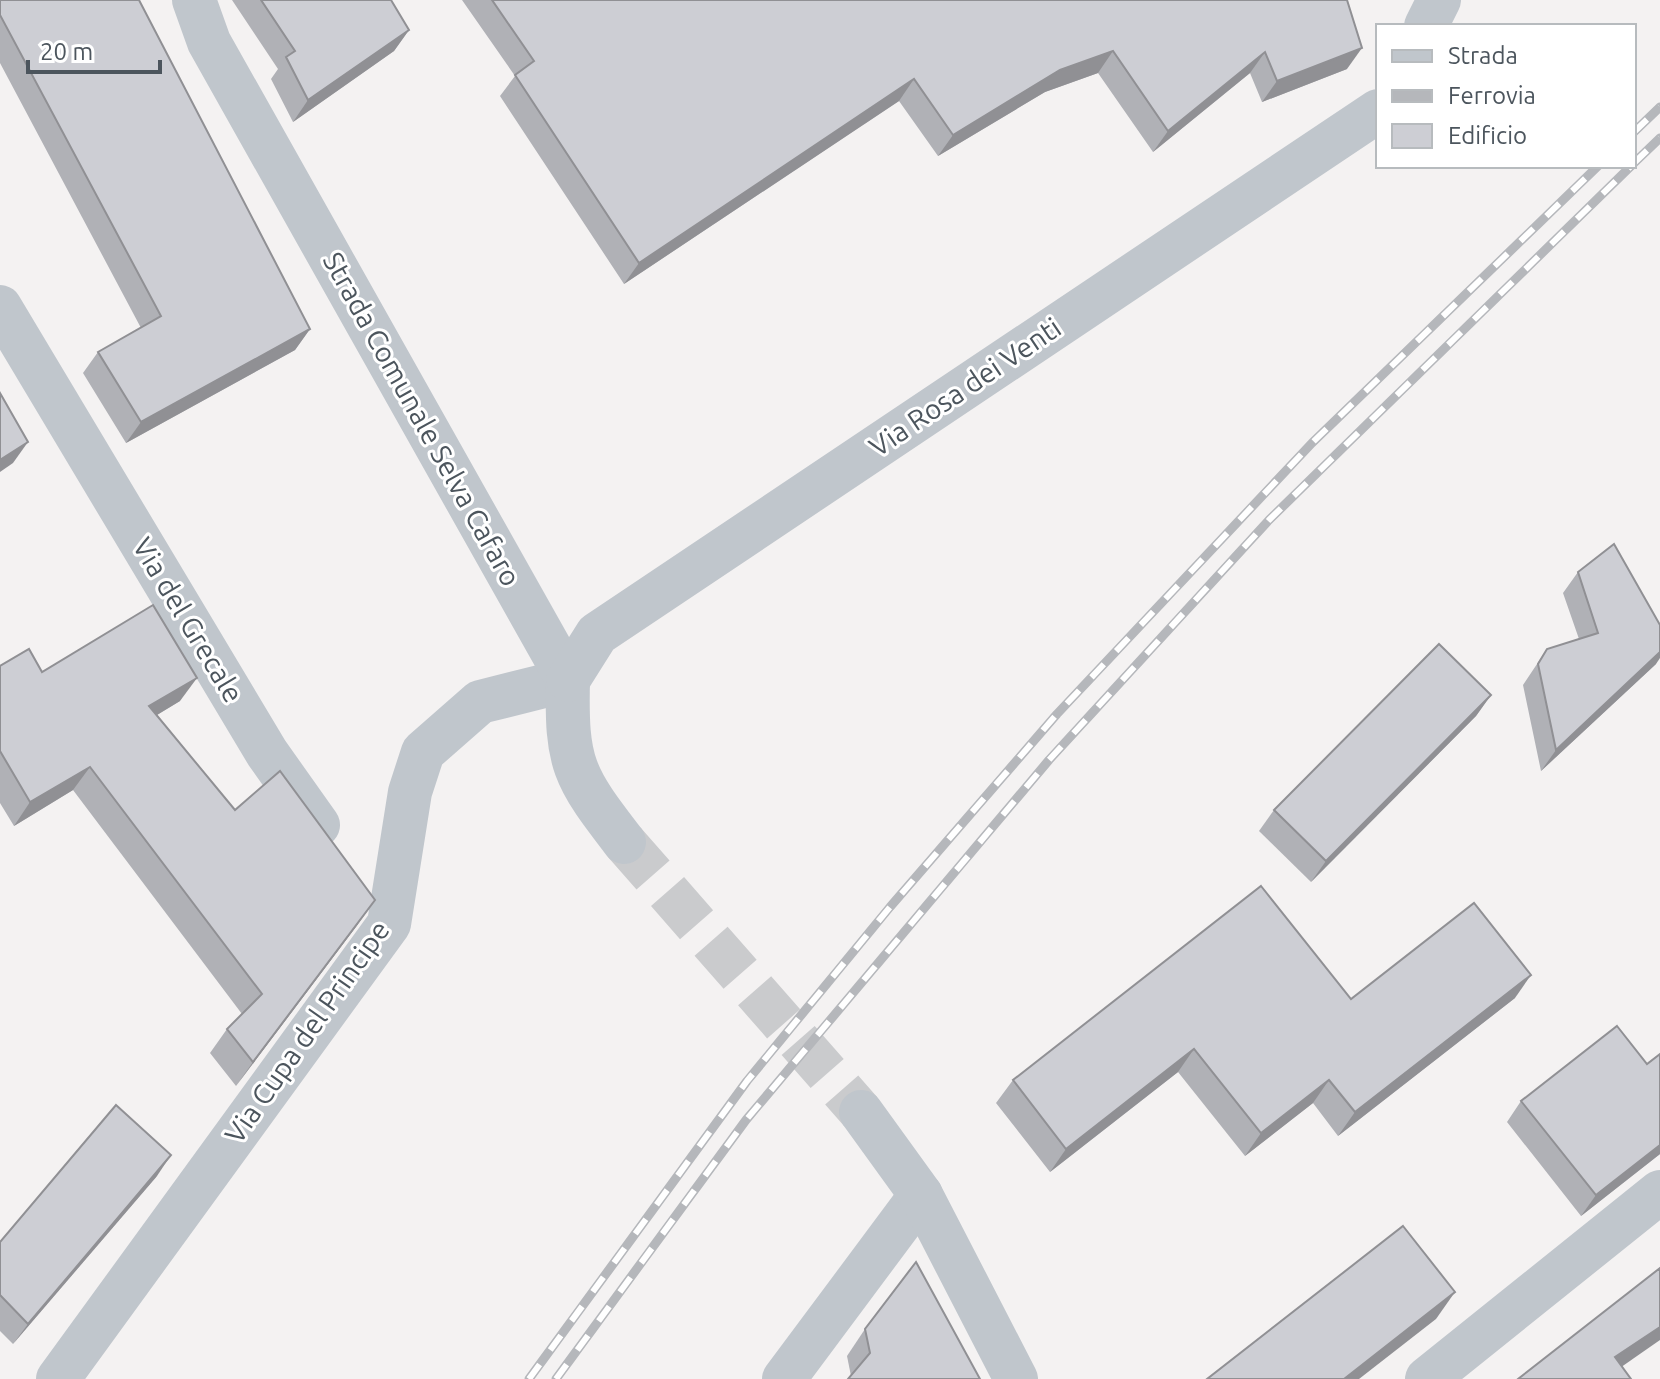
<svg xmlns="http://www.w3.org/2000/svg" width="1660" height="1379" font-family="Ubuntu,sans-serif">
	<style>
		.lines { fill: none; stroke-linecap: round; stroke-linejoin: round }
		.tertiary-tunnel { stroke: #cacbcd; stroke-width: 44; stroke-dasharray: 44 22; stroke-linecap: butt }
		.minor { stroke: #c0c6cc; stroke-width: 44 }
		.tertiary { stroke: #c0c6cc; stroke-width: 44 }
		.rail-casing { stroke: #b5b7bb; stroke-width: 9 }
		.rail { stroke: #fff; stroke-width: 6; stroke-dasharray: 18; stroke-linecap: butt }
		.wall { fill: #b0b1b6 }
		.shaded-wall { fill: #909094 }
		.building { fill: #cdced4; stroke: #909094; stroke-width: 2 }
		.labels { text-anchor: middle; stroke-width: 6; stroke-linejoin: round; paint-order: stroke }
		.street-label { font-size: 28px; fill: #4c555d; stroke: #fff }
	</style>
	<rect width="100%" height="100%" fill="#f4f2f2"/>
	<g class="lines">
		<path class="tertiary-tunnel" d="M 624,842 L 861,1112"/>
		<g class="minor">
			<path d="M 0,307 L 267,753 L 318,825"/>
			<path d="M 58,1379 L 389,924 L 410,792 L 423,752 L 480,702 L 568,680"/>
			<path d="M 784,1379 L 921,1195"/>
			<path d="M 1427,1379 L 1660,1192"/>
		</g>
		<g class="tertiary">
			<path d="M 194,0 L 209,42 L 568,680 C 566,764 573,776 624,842"/>
			<path d="M 1426,26 L 1439,0"/>
			<path d="M 568,680 L 597,634 L 1378,111"/>
			<path d="M 861,1112 L 921,1195 L 1016,1379"/>
		</g>
		<g class="rail-casing">
			<g id="rail">
				<path d="M 1634,132 L 1660,107"/>
				<path d="M 1634,163 L 1660,138"/>
				<path d="M 529,1379 L 747,1081 L 890,907 L 1057,714 L 1312,443 L 1598,166"/>
				<path d="M 556,1379 L 746,1120 L 1049,760 L 1269,520 L 1631,166"/>
			</g>
		</g>
		<use href="#rail" class="rail"/>
	</g>
	<g class="wall">
		<path d="M 0,0 L 310,329 L 295,350 L 126,443 L 83,373 L 98,352 L 141,328 L 0,63 Z"/>
		<path d="M 232,0 L 391,0 L 409,30 L 394,51 L 293,122 L 271,79 L 278,69 Z"/>
		<path d="M 462,0 L 1347,0 L 1347,69 L 1262,102 L 1250,73 L 1153,152 L 1098,73 L 1045,92 L 938,156 L 899,101 L 624,284 L 500,96 L 515,76 Z"/>
		<path d="M 1578,572 L 1656,664 L 1541,771 L 1523,685 L 1547,649 L 1579,639 L 1563,593 Z"/>
		<path d="M 0,666 L 42,672 L 180,701 L 157,715 L 235,810 L 358,924 L 236,1086 L 210,1053 L 227,1029 L 242,1014 L 73,790 L 14,826 L 0,803 Z"/>
		<path d="M 1491,695 L 1476,716 L 1311,882 L 1259,831 L 1274,810 Z"/>
		<path d="M 1515,998 L 1338,1136 L 1313,1103 L 1245,1156 L 1178,1072 L 1050,1172 L 996,1103 L 1013,1080 L 1351,999 Z"/>
		<path d="M 1660,1054 L 1660,1154 L 1581,1216 L 1507,1122 L 1521,1101 L 1647,1064 Z"/>
		<path d="M 157,1176 L 13,1344 L 0,1331 L 0,1242 Z"/>
		<path d="M 865,1329 L 980,1379 L 851,1376 L 847,1356 Z"/>
	</g>
	<g class="shaded-wall">
		<path d="M 409,30 L 394,51 L 293,122 L 308,100 Z"/>
		<path d="M 1362,48 L 1347,69 L 1262,102 L 1277,81 Z"/>
		<path d="M 1113,51 L 1098,73 L 1045,92 L 938,156 L 953,135 L 1060,70 Z"/>
		<path d="M 1265,52 L 1250,73 L 1153,152 L 1168,131 Z"/>
		<path d="M 914,79 L 899,101 L 624,284 L 639,263 Z"/>
		<path d="M 310,329 L 295,350 L 126,443 L 141,422 Z"/>
		<path d="M 28,442 L 13,463 L 0,472 L 0,460 Z"/>
		<path d="M 1660,652 L 1660,658 L 1656,664 L 1541,771 L 1556,750 Z"/>
		<path d="M 197,678 L 180,701 L 132,730 L 149,706 Z"/>
		<path d="M 1491,695 L 1476,716 L 1311,882 L 1326,861 Z"/>
		<path d="M 90,767 L 73,790 L 14,826 L 30,802 Z"/>
		<path d="M 375,900 L 358,924 L 236,1086 L 253,1062 Z"/>
		<path d="M 1531,975 L 1515,998 L 1338,1136 L 1355,1112 Z"/>
		<path d="M 1194,1049 L 1178,1072 L 1050,1172 L 1066,1149 Z"/>
		<path d="M 1329,1080 L 1313,1103 L 1245,1156 L 1261,1133 Z"/>
		<path d="M 1660,1145 L 1660,1154 L 1581,1216 L 1596,1195 Z"/>
		<path d="M 171,1155 L 157,1176 L 13,1344 L 28,1324 Z"/>
		<path d="M 1455,1292 L 1436,1319 L 1359,1379 L 1344,1379 Z"/>
		<path d="M 1660,1327 L 1660,1340 L 1604,1379 L 1615,1357 Z"/>
	</g>
	<g class="building">
		<path d="M 0,0 L 139,0 L 310,329 L 141,422 L 98,352 L 161,316 L 0,15 Z"/>
		<path d="M 261,0 L 391,0 L 409,30 L 308,100 L 286,57 L 295,51 Z"/>
		<path d="M 492,0 L 1347,0 L 1362,48 L 1277,81 L 1265,52 L 1168,131 L 1113,51 L 1060,70 L 953,135 L 914,79 L 639,263 L 515,75 L 534,61 Z"/>
		<path d="M 0,393 L 28,442 L 0,460 Z"/>
		<path d="M 1614,544 L 1660,625 L 1660,652 L 1556,750 L 1538,664 L 1547,649 L 1598,633 L 1578,572 Z"/>
		<path d="M 153,605 L 197,678 L 149,706 L 235,810 L 280,771 L 375,900 L 253,1062 L 227,1029 L 262,994 L 90,767 L 30,802 L 0,751 L 0,666 L 29,649 L 42,672 Z"/>
		<path d="M 1439,644 L 1491,695 L 1326,861 L 1274,810 Z"/>
		<path d="M 1261,886 L 1351,999 L 1474,903 L 1531,975 L 1355,1112 L 1329,1080 L 1261,1133 L 1194,1049 L 1066,1149 L 1013,1080 Z"/>
		<path d="M 1617,1026 L 1647,1064 L 1660,1054 L 1660,1145 L 1596,1195 L 1521,1101 Z"/>
		<path d="M 116,1105 L 171,1155 L 28,1324 L 0,1295 L 0,1242 Z"/>
		<path d="M 1403,1226 L 1455,1292 L 1344,1379 L 1207,1379 Z"/>
		<path d="M 916,1262 L 980,1379 L 848,1379 L 870,1353 L 865,1329 Z"/>
		<path d="M 1660,1268 L 1660,1327 L 1615,1357 L 1631,1379 L 1518,1379 Z"/>
	</g>
	<g class="labels">
		<g class="street-label">
			<text transform="translate(965 387) rotate(-34)" y="10">Via Rosa dei Venti</text>
			<text transform="translate(422 419) rotate(61)" y="10">Strada Comunale Selva Cafaro</text>
			<text transform="translate(188 620) rotate(59)" y="10">Via del Grecale</text>
			<text transform="translate(307 1032) rotate(-55)" y="10">Via Cupa del Principe</text>
		</g>
	</g>
	<rect x="1376" y="24" width="260" height="144" fill="#ffffff" stroke="#b7bbbe" stroke-width="2"/>
	<rect x="1392" y="50" width="40" height="12" fill="#c0c6cc" stroke="#b7bbbe" stroke-width="2"/>
	<text x="1448" y="64" font-size="24" fill="#4c555d">Strada</text>
	<rect x="1392" y="90" width="40" height="12" fill="#b5b7bb" stroke="#b7bbbe" stroke-width="2"/>
	<text x="1448" y="104" font-size="24" fill="#4c555d">Ferrovia</text>
	<rect x="1392" y="124" width="40" height="24" fill="#cdced4" stroke="#b7bbbe" stroke-width="2"/>
	<text x="1448" y="144" font-size="24" fill="#4c555d">Edificio</text>
	<path d="M28 60v12h132v-12" fill="none" stroke="#4c555d" stroke-width="4"/>
	<text x="40" y="60" font-size="24" fill="#4c555d" stroke="#ffffff" stroke-width="6" paint-order="stroke">20 m</text>
</svg>
